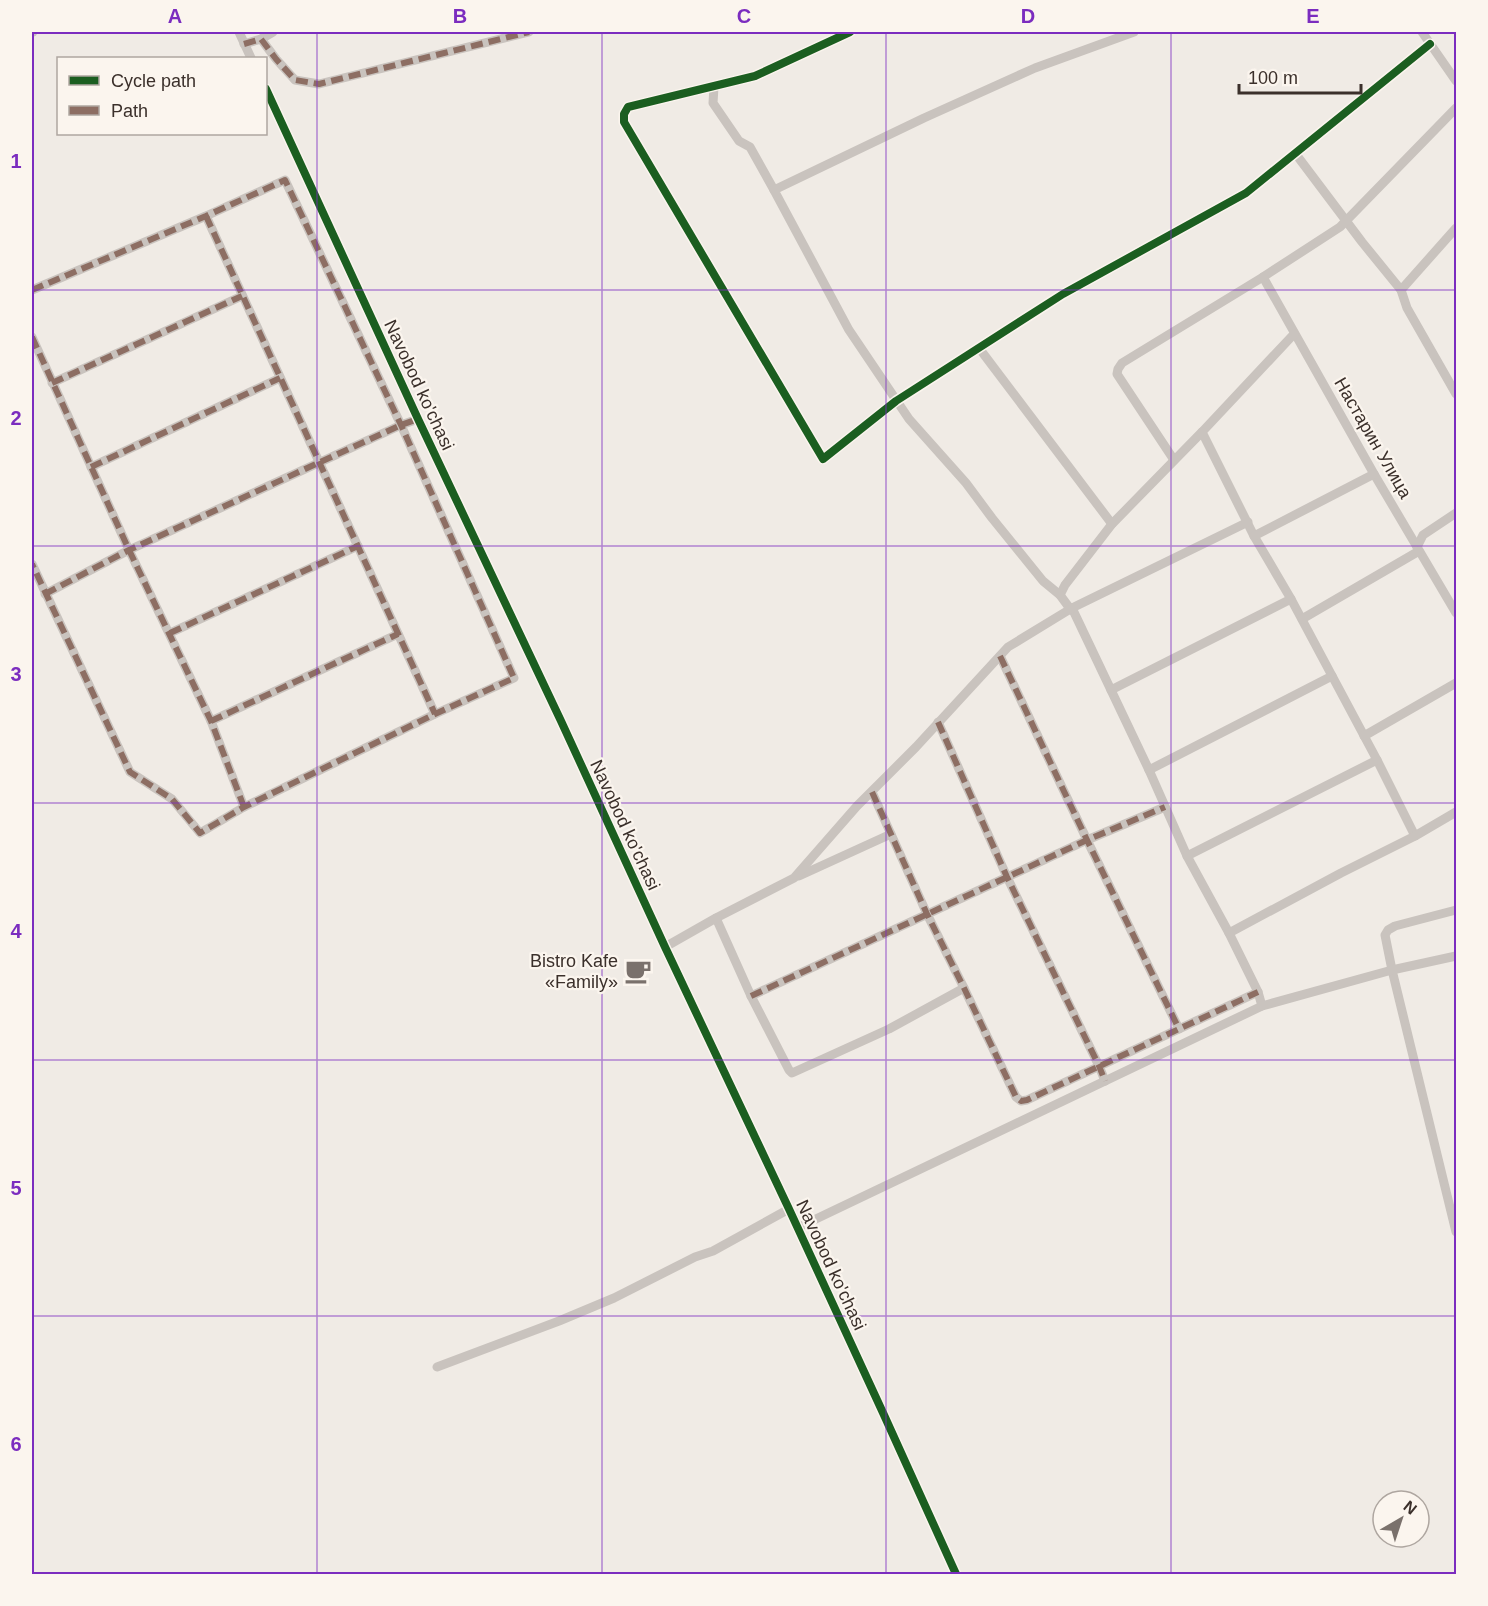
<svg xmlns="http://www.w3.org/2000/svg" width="1488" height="1606" font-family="Arial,sans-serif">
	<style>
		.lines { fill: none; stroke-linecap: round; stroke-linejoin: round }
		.minor { stroke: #c9c3be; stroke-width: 9 }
		.quiet { stroke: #8d6e63; stroke-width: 6; stroke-dasharray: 12 6; stroke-linecap: butt }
		.cycleway-casing { stroke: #fbf5ee; stroke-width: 11 }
		.cycleway { stroke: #1b5e20; stroke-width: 8 }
		.grid { fill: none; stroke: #7b2cbf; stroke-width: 1.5; stroke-opacity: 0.55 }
		.labels { text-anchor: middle; stroke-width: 4.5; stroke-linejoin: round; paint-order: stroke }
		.street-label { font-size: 18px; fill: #3b302b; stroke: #fbf5ee }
		.poi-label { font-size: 18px; fill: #3b302b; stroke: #fbf5ee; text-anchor: end }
		.neatline { fill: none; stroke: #7b2cbf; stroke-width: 2 }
		.grid-label { font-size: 20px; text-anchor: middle; font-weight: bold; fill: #7b2cbf }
	</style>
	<rect width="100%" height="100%" fill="#f0ebe5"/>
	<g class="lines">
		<g class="minor">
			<path d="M 32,32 L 33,32"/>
			<path d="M 239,32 L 251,58"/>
			<path d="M 850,32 L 755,76 L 628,107 L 624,114 L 624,122 L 823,459 L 896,401 L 1063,294 L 1246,193 L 1430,44"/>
			<path d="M 1422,32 L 1456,81"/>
			<path d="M 261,39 L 273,32"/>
			<path d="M 244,44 L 261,39 L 276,59 L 295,80 L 319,84 L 529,32"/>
			<path d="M 714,87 L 713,103 L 739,141 L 750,147 L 774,190"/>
			<path d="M 266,89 L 418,419 L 561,721 L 665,947 L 789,1209 L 884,1415 L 956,1574"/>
			<path d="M 1295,153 L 1362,242 L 1401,290"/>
			<path d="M 206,216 L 435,714"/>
			<path d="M 1456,228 L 1401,290 L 1407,308 L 1456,394"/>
			<path d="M 1263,277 L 1374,474 L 1456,613"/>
			<path d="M 32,290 L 206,216 L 285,180 L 401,425 L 514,678 L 435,714 L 244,807 L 200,833 L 172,799 L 130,772 L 32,564"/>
			<path d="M 1294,334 L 1202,432 L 1254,536 L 1291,599 L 1377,760 L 1415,836"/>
			<path d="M 32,337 L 129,550 L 211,721 L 244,807"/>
			<path d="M 979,348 L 1112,524"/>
			<path d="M 52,383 L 242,296"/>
			<path d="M 1174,460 L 1117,374 L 1118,369 L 1122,363 L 1263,277 L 1340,227 L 1456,108"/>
			<path d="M 91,467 L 280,378"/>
			<path d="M 1254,536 L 1374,474"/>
			<path d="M 1417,547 L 1423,535 L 1456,513"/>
			<path d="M 45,594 L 129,550 L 401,425 L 418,419"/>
			<path d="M 1060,595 L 1065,585 L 1112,524 L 1202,432"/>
			<path d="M 1072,608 L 1149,770 L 1187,856 L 1229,933 L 1258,992 L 1262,1006"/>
			<path d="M 1071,610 L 1060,595 L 1043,581 L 992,518 L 966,483 L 909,419 L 849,330 L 774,190 L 924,118 L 1035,68 L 1134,32"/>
			<path d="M 1302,619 L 1419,551"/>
			<path d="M 170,633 L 358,546"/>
			<path d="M 1000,656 L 1087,840 L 1179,1029"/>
			<path d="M 1111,690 L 1291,599"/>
			<path d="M 211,721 L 398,634"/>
			<path d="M 938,722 L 1007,877 L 1099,1066 L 1105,1081"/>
			<path d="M 1364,736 L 1456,683"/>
			<path d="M 1149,770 L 1332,676"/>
			<path d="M 872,792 L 927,914 L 964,988 L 1016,1097 L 1021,1101 L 1027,1100 L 1258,992"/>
			<path d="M 1187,856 L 1377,760"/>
			<path d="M 799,876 L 891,834"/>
			<path d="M 1456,910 L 1395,926 L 1388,930 L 1385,935 L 1392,970 L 1456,1232"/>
			<path d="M 716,918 L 751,996 L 789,1070 L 792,1073 L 889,1029 L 964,988"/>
			<path d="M 1229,933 L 1341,873 L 1415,836 L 1456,812"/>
			<path d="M 665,947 L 716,918 L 794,878 L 857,806 L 916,747 L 1008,647 L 1072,608 L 1248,522"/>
			<path d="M 751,996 L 1087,840 L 1165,807"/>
			<path d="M 797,1228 L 1262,1006 L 1392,970 L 1456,956"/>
			<path d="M 437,1367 L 559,1321 L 614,1298 L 695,1257 L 713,1251 L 789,1209"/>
		</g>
		<g class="quiet">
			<path d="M 244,44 L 261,39 L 276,59 L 295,80 L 319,84 L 529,32"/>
			<path d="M 206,216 L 435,714"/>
			<path d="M 32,290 L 206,216 L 285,180 L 401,425 L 514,678 L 435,714 L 244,807 L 200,833 L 172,799 L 130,772 L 32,564"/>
			<path d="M 32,337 L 129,550 L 211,721 L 244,807"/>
			<path d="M 52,383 L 242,296"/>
			<path d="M 91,467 L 280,378"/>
			<path d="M 45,594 L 129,550 L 401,425 L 418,419"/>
			<path d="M 170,633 L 358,546"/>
			<path d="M 1000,656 L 1087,840 L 1179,1029"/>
			<path d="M 211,721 L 398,634"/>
			<path d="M 938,722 L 1007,877 L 1099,1066 L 1105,1081"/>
			<path d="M 872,792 L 927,914 L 964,988 L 1016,1097 L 1021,1101 L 1027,1100 L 1258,992"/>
			<path d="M 751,996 L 1087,840 L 1165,807"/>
		</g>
		<g class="cycleway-casing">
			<g id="cycleway">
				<path d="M 850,32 L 755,76 L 628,107 L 624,114 L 624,122 L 823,459 L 896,401 L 1063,294 L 1246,193 L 1430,44"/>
				<path d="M 266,89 L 418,419 L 561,721 L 665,947 L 789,1209 L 884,1415 L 956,1574"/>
			</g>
		</g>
		<use href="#cycleway" class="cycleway"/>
	</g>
	<path class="grid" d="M 317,32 L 317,1574M 602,32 L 602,1574M 886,32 L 886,1574M 1171,32 L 1171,1574M 32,290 L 1456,290M 32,546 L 1456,546M 32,803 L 1456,803M 32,1060 L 1456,1060M 32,1316 L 1456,1316"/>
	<defs>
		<g id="cafe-bare" transform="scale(2.07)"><path d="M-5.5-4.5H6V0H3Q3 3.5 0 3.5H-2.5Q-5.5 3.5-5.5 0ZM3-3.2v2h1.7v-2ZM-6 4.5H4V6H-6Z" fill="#7a716c" stroke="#fbf5ee" stroke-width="2.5" paint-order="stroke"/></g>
	</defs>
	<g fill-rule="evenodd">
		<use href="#cafe-bare" x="638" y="971"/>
	</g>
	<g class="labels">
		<g class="street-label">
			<text transform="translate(419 385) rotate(65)" y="6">Navobod ko'chasi</text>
			<text transform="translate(1373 438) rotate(60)" y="6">Настарин Улица</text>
			<text transform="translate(625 825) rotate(65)" y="6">Navobod ko'chasi</text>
			<text transform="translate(831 1265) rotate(65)" y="6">Navobod ko'chasi</text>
		</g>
		<g class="poi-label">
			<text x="618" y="967">Bistro Kafe<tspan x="618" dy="21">«Family»</tspan></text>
		</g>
	</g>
	<rect width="1488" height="1606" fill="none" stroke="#fbf5ee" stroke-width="66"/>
	<rect x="57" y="57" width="210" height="78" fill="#fbf5ee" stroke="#aea6a0" stroke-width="1.5"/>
	<rect x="69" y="76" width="30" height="9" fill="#1b5e20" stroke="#aea6a0" stroke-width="1.5"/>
	<text x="111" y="87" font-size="18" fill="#3b302b">Cycle path</text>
	<rect x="69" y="106" width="30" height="9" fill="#8d6e63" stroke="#aea6a0" stroke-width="1.5"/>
	<text x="111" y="117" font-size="18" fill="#3b302b">Path</text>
	<g transform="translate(1401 1519) rotate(39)"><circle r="28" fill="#fbf5ee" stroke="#aea6a0" stroke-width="1.5"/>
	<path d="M0-4.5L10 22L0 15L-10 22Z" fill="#7a716c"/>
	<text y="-9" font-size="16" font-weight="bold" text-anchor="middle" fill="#3b302b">N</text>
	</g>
	<path d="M1239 84v9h122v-9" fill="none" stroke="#3b302b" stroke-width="3"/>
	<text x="1248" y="84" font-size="18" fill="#3b302b" stroke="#fbf5ee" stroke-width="4.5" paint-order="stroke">100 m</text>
	<rect x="33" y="33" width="1422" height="1540" class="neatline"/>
	<g class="grid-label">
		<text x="175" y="23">A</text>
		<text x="460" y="23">B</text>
		<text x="744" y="23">C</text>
		<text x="1028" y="23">D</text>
		<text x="1313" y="23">E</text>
		<text x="16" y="168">1</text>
		<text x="16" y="425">2</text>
		<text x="16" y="681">3</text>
		<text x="16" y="938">4</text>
		<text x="16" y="1195">5</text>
		<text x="16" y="1451">6</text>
	</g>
</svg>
